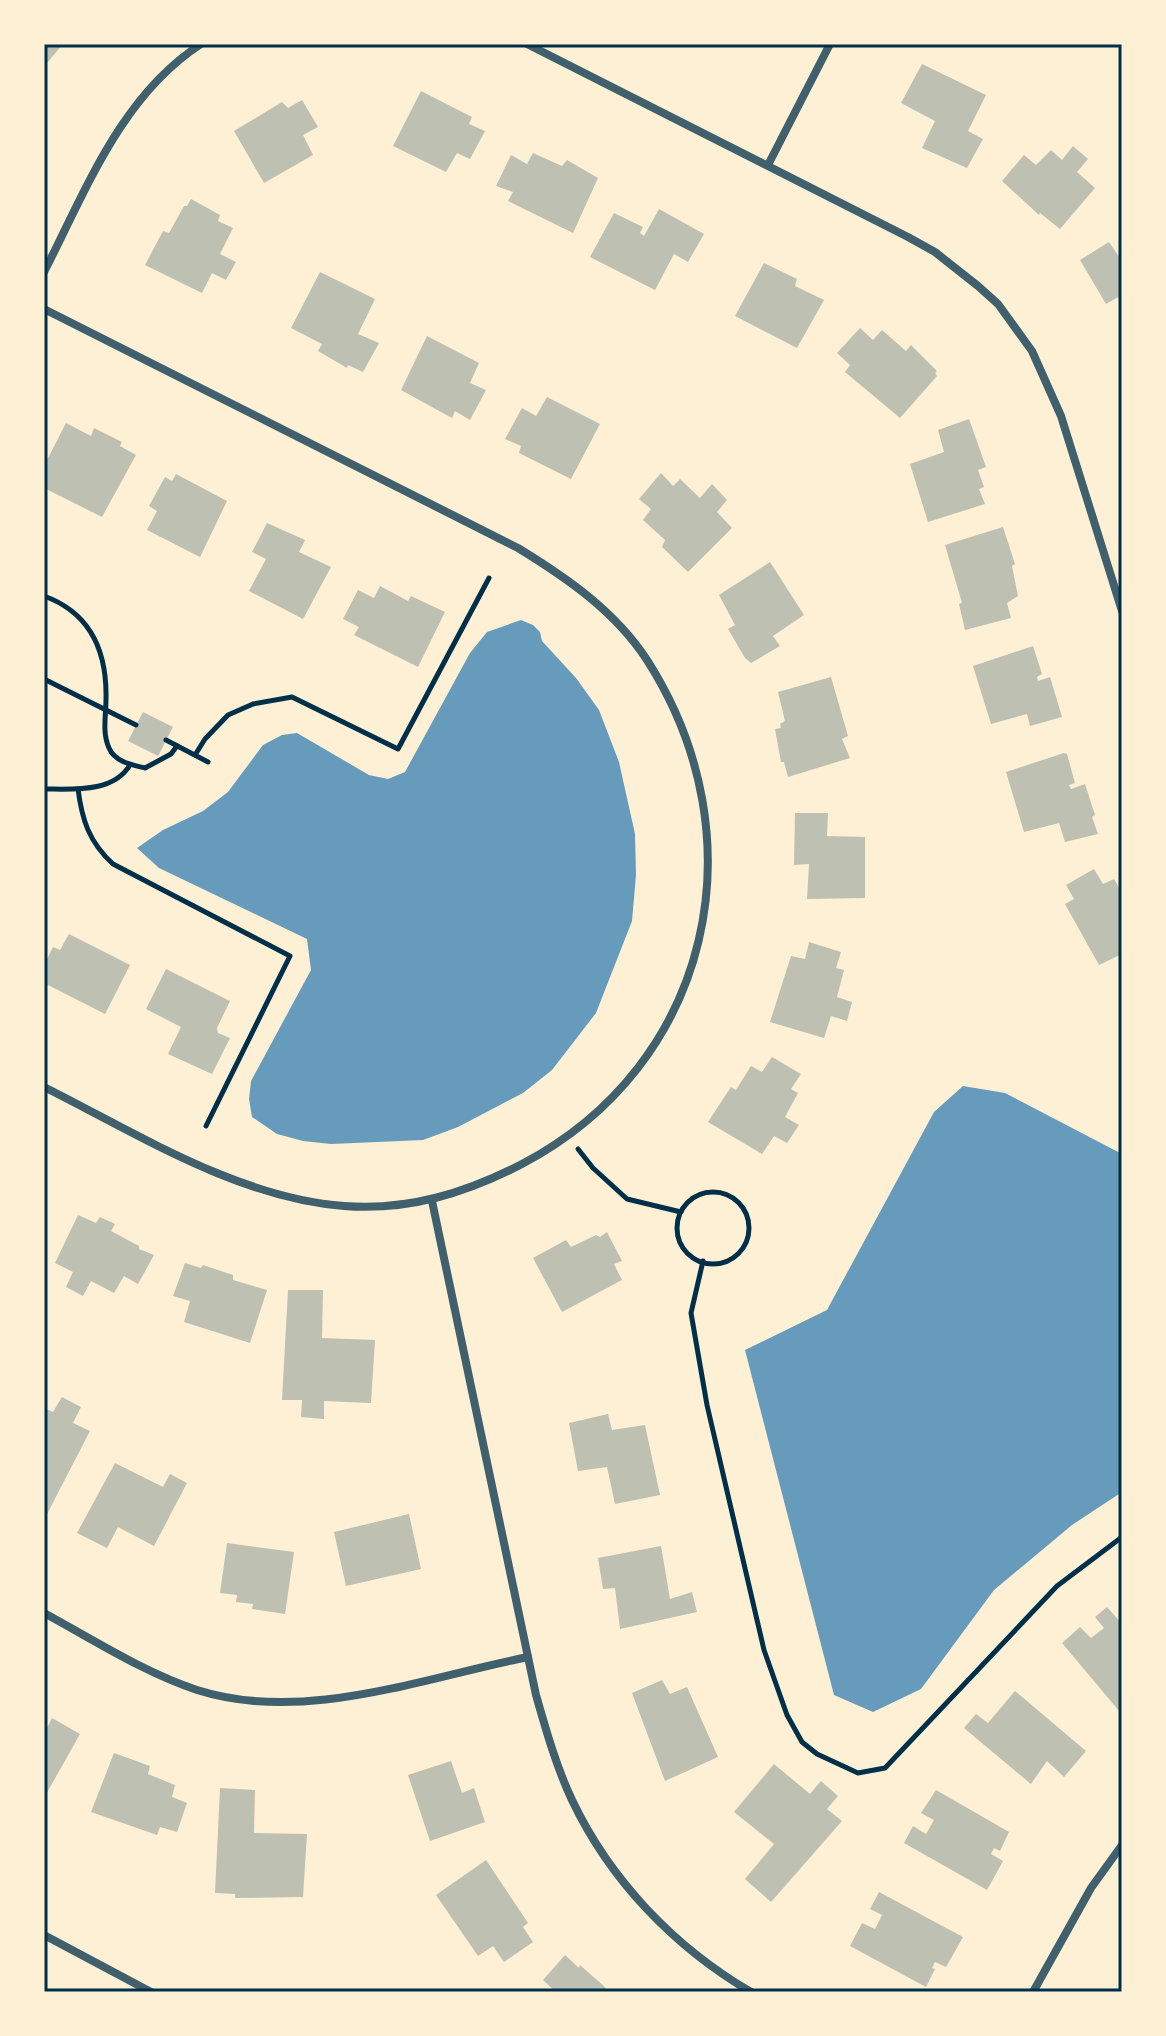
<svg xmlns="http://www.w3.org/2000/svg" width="1166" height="2036" font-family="Signika,sans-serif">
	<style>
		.water { fill: #669bbc }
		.building { fill: #bec0b2 }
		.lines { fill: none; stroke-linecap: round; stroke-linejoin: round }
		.path { stroke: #003049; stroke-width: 5 }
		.minor { stroke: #3f606c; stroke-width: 8 }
		.neatline { fill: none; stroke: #003049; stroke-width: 3 }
	</style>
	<rect width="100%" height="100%" fill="#fdf0d5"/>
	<g class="water">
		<path d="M 521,620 L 533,625 L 540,632 L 542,641 L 576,678 L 599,710 L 619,762 L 635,834 L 636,875 L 632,921 L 596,1013 L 552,1070 L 523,1093 L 458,1127 L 423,1140 L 331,1144 L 303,1141 L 277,1134 L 252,1117 L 249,1099 L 251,1081 L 311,970 L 307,939 L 159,868 L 137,848 L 163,830 L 203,811 L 228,792 L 263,745 L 282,735 L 297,733 L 369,775 L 388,779 L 405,772 L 470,653 L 487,632 Z"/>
		<path d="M 963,1086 L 1005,1093 L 1122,1154 L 1122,1492 L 1072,1525 L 994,1590 L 921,1689 L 873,1712 L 834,1695 L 745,1350 L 827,1310 L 934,1112 Z"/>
	</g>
	<g class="building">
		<path d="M 44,44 L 63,44 L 47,63 L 44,60 Z"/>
		<path d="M 922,64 L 986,95 L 968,131 L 983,139 L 967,168 L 922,148 L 935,121 L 901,103 Z"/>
		<path d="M 421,91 L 472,117 L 469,124 L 485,131 L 470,159 L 457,153 L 446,172 L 393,146 Z"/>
		<path d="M 302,100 L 318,127 L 303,135 L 313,155 L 264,183 L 234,131 L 282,102 L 288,108 Z"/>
		<path d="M 1073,146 L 1088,159 L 1077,172 L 1095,188 L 1060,229 L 1040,213 L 1039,215 L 1002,181 L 1024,155 L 1036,165 L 1051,150 L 1062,160 Z"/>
		<path d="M 533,153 L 562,166 L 567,160 L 598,178 L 573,233 L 508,201 L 513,192 L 496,186 L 511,155 L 527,164 Z"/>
		<path d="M 191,199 L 220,215 L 218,221 L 233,228 L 220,254 L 236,262 L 226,280 L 212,273 L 202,293 L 145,265 L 163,231 L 169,233 L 184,206 L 187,206 Z"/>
		<path d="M 659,209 L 704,234 L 688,262 L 674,254 L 655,290 L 590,257 L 614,213 L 643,227 L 640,233 L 644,236 Z"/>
		<path d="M 1109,242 L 1122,261 L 1122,304 L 1118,297 L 1106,304 L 1080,260 Z"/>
		<path d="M 764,263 L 797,279 L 795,286 L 824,300 L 797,348 L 735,316 Z"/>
		<path d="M 320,272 L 375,299 L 358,334 L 379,343 L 363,372 L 348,365 L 347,368 L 318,351 L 322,344 L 291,328 Z"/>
		<path d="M 860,328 L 873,340 L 882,330 L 906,351 L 911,345 L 937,371 L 935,373 L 937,376 L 900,418 L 845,372 L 850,365 L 837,353 Z"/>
		<path d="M 427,336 L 479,363 L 470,383 L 486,390 L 470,420 L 455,411 L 452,418 L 401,390 Z"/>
		<path d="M 547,397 L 600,424 L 571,479 L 519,453 L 521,446 L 505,439 L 522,408 L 536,416 Z"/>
		<path d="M 969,419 L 986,467 L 978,470 L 984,487 L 979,489 L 985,504 L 928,522 L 910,464 L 944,452 L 938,430 Z"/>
		<path d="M 66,423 L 91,436 L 94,428 L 122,442 L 120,446 L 136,455 L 102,517 L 44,488 L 44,466 Z"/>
		<path d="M 661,473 L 673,486 L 680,479 L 700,498 L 712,484 L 727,500 L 717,512 L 732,528 L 688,572 L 662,547 L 665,540 L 643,520 L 651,509 L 639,499 Z"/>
		<path d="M 176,474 L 227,501 L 200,557 L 147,530 L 157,511 L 149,506 L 165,477 L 172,481 Z"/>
		<path d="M 267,523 L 305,540 L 299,552 L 331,567 L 303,619 L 249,591 L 266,559 L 252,552 Z"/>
		<path d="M 1003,527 L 1015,564 L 1012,566 L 1018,596 L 1007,603 L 1011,618 L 965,630 L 959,604 L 962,603 L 945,545 Z"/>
		<path d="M 770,562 L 804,615 L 773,636 L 780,646 L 751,663 L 745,658 L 728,629 L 735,625 L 719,595 Z"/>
		<path d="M 380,586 L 408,601 L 411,596 L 445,612 L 418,667 L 354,635 L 359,627 L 343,619 L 358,590 L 374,598 Z"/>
		<path d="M 1033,646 L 1042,674 L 1037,677 L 1038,681 L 1050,677 L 1062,717 L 1030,726 L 1027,714 L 991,724 L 973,666 Z"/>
		<path d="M 831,677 L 848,736 L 842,739 L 850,758 L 788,777 L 784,762 L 781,762 L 775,729 L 781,728 L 780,724 L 785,721 L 778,692 Z"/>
		<path d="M 143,712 L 173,727 L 158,756 L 128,741 Z"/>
		<path d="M 1064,753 L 1067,754 L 1075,783 L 1069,785 L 1071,789 L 1085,784 L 1095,815 L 1092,817 L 1098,834 L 1065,842 L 1059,823 L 1024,832 L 1006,772 Z"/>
		<path d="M 795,813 L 828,813 L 827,836 L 865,837 L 865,898 L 807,899 L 809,864 L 794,865 Z"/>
		<path d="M 1094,869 L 1103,884 L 1114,879 L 1122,893 L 1122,954 L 1099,965 L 1065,904 L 1074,899 L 1066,885 Z"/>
		<path d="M 69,934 L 130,965 L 105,1014 L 44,983 L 44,965 L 53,947 L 60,950 Z"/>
		<path d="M 809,942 L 841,952 L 836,968 L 844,970 L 837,997 L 852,1002 L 847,1021 L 831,1016 L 824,1038 L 770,1022 L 791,956 L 805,959 Z"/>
		<path d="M 166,969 L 230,1001 L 217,1028 L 218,1033 L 230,1038 L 212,1074 L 168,1054 L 181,1027 L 146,1009 Z"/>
		<path d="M 772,1057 L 801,1074 L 791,1089 L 798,1093 L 785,1117 L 799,1125 L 787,1143 L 774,1136 L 762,1154 L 708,1122 L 731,1087 L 736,1090 L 751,1066 L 762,1072 Z"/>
		<path d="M 78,1215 L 96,1223 L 100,1217 L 115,1224 L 111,1231 L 139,1246 L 139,1249 L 154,1255 L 138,1284 L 124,1276 L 114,1293 L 91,1281 L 83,1296 L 66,1287 L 73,1272 L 55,1263 Z"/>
		<path d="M 607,1232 L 622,1261 L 614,1264 L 622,1280 L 562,1312 L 533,1258 L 566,1240 L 571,1247 L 596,1235 L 600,1237 Z"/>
		<path d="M 185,1263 L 201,1268 L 203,1265 L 233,1275 L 233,1280 L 267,1290 L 250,1343 L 184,1322 L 190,1301 L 173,1296 Z"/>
		<path d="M 288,1290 L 323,1290 L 322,1338 L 375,1340 L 371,1403 L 324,1401 L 324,1419 L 301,1417 L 302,1400 L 282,1400 Z"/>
		<path d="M 62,1397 L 81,1407 L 73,1423 L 90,1431 L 46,1516 L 44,1515 L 44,1408 L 53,1412 Z"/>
		<path d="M 608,1414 L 612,1430 L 645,1425 L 660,1495 L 615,1504 L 607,1467 L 578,1471 L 569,1423 Z"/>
		<path d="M 115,1463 L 163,1487 L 170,1474 L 187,1483 L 154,1546 L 118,1527 L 107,1548 L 77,1533 Z"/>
		<path d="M 409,1514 L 421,1569 L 346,1586 L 334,1532 Z"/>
		<path d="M 227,1543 L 294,1552 L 285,1614 L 252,1609 L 253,1604 L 236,1602 L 237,1595 L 220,1593 Z"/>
		<path d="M 661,1546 L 670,1599 L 692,1592 L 697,1612 L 620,1629 L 615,1588 L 603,1589 L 598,1558 Z"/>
		<path d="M 1107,1607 L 1122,1624 L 1122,1710 L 1120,1712 L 1062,1643 L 1080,1627 L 1091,1638 L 1104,1628 L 1095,1617 Z"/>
		<path d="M 662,1680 L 670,1694 L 687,1687 L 718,1757 L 665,1781 L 632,1693 Z"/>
		<path d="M 1015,1691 L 1086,1751 L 1064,1777 L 1047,1761 L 1031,1784 L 964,1728 L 976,1714 L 988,1723 Z"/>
		<path d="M 52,1718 L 80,1734 L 44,1798 L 44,1734 Z"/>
		<path d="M 114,1753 L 150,1766 L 148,1774 L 175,1785 L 172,1797 L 187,1803 L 177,1832 L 160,1827 L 157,1835 L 91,1812 Z"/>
		<path d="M 451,1761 L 462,1793 L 474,1788 L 485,1822 L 430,1841 L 408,1775 Z"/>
		<path d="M 774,1764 L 810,1794 L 821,1781 L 838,1796 L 827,1809 L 842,1821 L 771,1902 L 745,1879 L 774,1844 L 734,1812 Z"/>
		<path d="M 220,1788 L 255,1790 L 254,1833 L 307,1834 L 303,1897 L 235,1898 L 235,1894 L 215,1893 Z"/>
		<path d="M 936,1790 L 1009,1832 L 1000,1851 L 994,1848 L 991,1854 L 1003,1861 L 987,1890 L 904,1843 L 913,1826 L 926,1834 L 934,1820 L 921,1813 Z"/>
		<path d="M 486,1860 L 528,1923 L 523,1927 L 533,1942 L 504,1962 L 493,1946 L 478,1956 L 436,1895 Z"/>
		<path d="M 879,1892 L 963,1937 L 946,1967 L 935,1962 L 932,1968 L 935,1969 L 926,1987 L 850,1946 L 862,1923 L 875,1929 L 882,1915 L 870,1909 Z"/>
		<path d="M 565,1955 L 579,1968 L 580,1965 L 606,1988 L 602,1992 L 556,1992 L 543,1980 Z"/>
	</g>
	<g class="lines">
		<g class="path">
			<path d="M 44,596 C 91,613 107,652 106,699 C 106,715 102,733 109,748 C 115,762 132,765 145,768 L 171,754 L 177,746"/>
			<path d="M 44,679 L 136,725"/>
			<path d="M 166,740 L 208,762"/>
			<path d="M 195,755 L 205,739 L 228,715 L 253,704 L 292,697 L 398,749 L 489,578"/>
			<path d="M 44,789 C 74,789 113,793 130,765"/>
			<path d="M 78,789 C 82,820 89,842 113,864 L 290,956 L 206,1126"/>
			<path d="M 578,1149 L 593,1168 L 627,1199 L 681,1212"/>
			<circle cx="713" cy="1228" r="36"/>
			<path d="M 703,1261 L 691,1313 L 707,1405 L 764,1650 L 787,1715 L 802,1742 L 817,1754 L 858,1773 L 885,1768 L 1057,1586 L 1122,1537"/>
		</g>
		<g class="minor">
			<path d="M 527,44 L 908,237 L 935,252 L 978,286 L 998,304 L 1032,351 L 1061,416 L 1122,611"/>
			<path d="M 768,165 L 830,44"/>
			<path d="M 44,272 C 86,190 121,96 201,44"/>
			<path d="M 44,309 L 518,548 C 567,578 615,611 647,660 C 761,838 712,1064 522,1164 C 466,1193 408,1211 344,1206 C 238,1198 138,1134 44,1087"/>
			<path d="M 432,1201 L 536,1695 C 546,1730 556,1766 572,1800 C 610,1880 674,1947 751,1992"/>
			<path d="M 44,1613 C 94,1640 143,1672 197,1690 C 304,1724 422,1678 528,1657"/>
			<path d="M 44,1935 L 151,1992"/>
			<path d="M 1033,1992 L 1091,1888 L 1122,1845"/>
		</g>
	</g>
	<rect width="1166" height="2036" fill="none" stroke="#fdf0d5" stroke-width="92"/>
	<rect x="46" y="46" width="1074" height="1944" class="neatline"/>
</svg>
